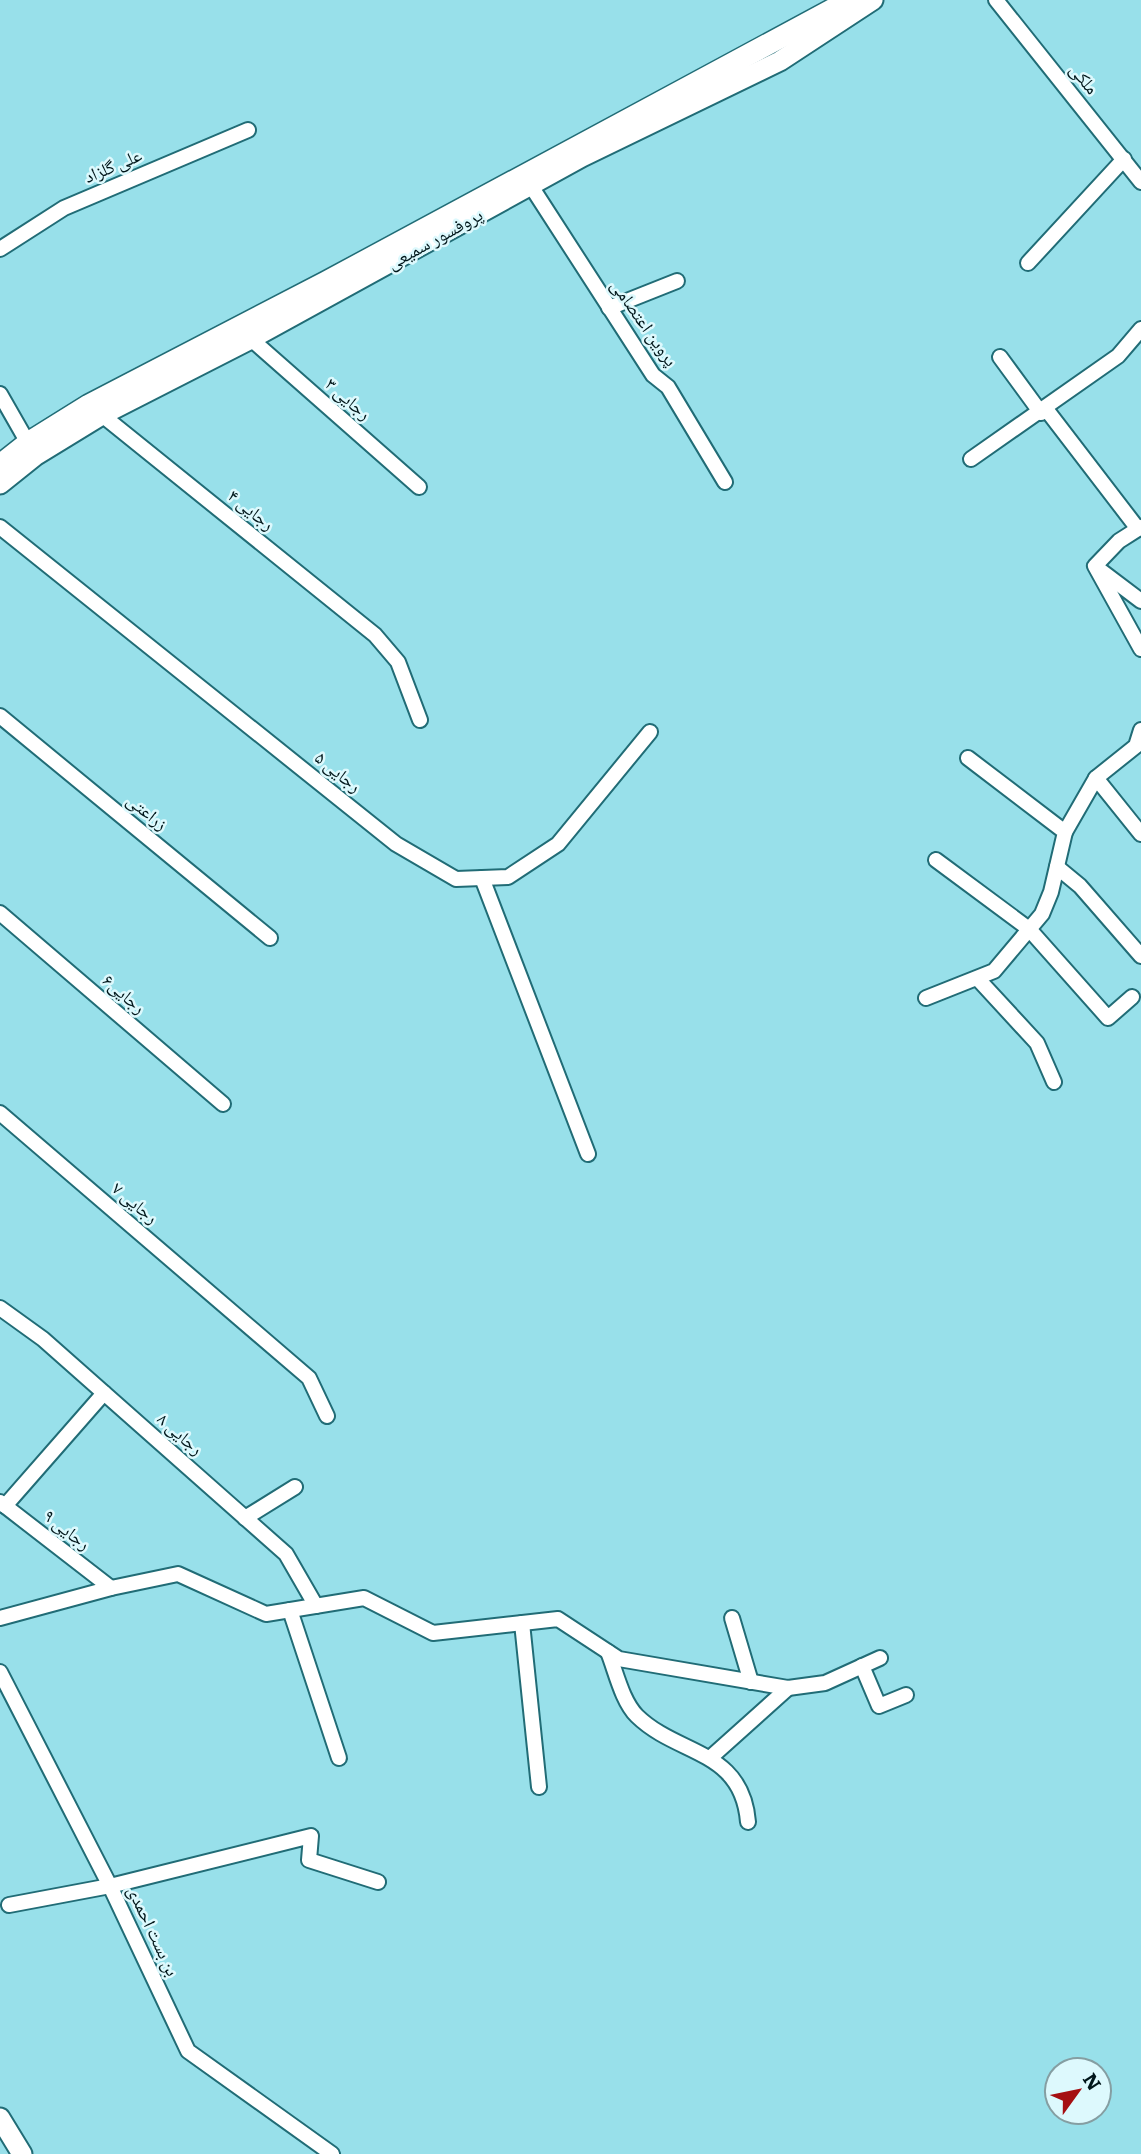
<svg xmlns="http://www.w3.org/2000/svg" width="1141" height="2154" font-family="Literata,'Noto Naskh Arabic',serif">
	<style>
		.lines { fill: none; stroke-linecap: round; stroke-linejoin: round }
		.street-casing { stroke: #216c76; stroke-width: 18 }
		.secondary-casing { stroke: #216c76; stroke-width: 23 }
		.primary-casing { stroke: #216c76; stroke-width: 24 }
		.street { stroke: #fff; stroke-width: 14 }
		.secondary { stroke: #fff; stroke-width: 19 }
		.primary { stroke: #fff; stroke-width: 21 }
		.labels { text-anchor: middle; stroke-width: 5; stroke-linejoin: round; paint-order: stroke }
		.street-label { font-size: 18px; fill: #00161a; stroke: #ddf9fd }
	</style>
	<rect width="100%" height="100%" fill="#98e0ea"/>
	<g class="lines">
		<g class="street-casing">
			<g id="street">
				<path d="M 996,0 L 1141,182"/>
				<path d="M 531,186 L 653,375 L 668,387 L 725,482"/>
				<path d="M 0,249 L 64,208 L 248,130"/>
				<path d="M 1028,263 L 1124,159"/>
				<path d="M 609,308 L 677,281"/>
				<path d="M 251,339 L 419,487"/>
				<path d="M 1000,357 L 1041,413"/>
				<path d="M 0,394 L 28,443"/>
				<path d="M 1046,409 L 1138,529"/>
				<path d="M 102,415 L 375,635 L 398,662 L 420,720"/>
				<path d="M 971,459 L 1118,356 L 1141,329"/>
				<path d="M 0,527 L 396,844 L 456,879 L 508,877 L 558,844 L 650,732"/>
				<path d="M 1141,527 L 1119,541 L 1095,566 L 1141,649"/>
				<path d="M 1100,570 L 1141,601"/>
				<path d="M 0,716 L 270,938"/>
				<path d="M 1096,778 L 1141,834"/>
				<path d="M 1065,832 L 1096,778 L 1136,746 L 1141,730"/>
				<path d="M 936,860 L 1029,929 L 1108,1018 L 1132,997"/>
				<path d="M 1057,867 L 1080,886 L 1141,956"/>
				<path d="M 482,878 L 588,1154"/>
				<path d="M 0,913 L 223,1104"/>
				<path d="M 978,979 L 1037,1043 L 1054,1082"/>
				<path d="M 926,998 L 994,971 L 1042,914 L 1051,892 L 1065,832 L 968,758"/>
				<path d="M 0,1113 L 309,1378 L 327,1416"/>
				<path d="M 0,1308 L 43,1339 L 286,1554 L 316,1606"/>
				<path d="M 0,1502 L 111,1588"/>
				<path d="M 5,1506 L 104,1393"/>
				<path d="M 245,1518 L 295,1487"/>
				<path d="M 290,1610 L 339,1758"/>
				<path d="M 0,1618 L 111,1588 L 178,1574 L 266,1614 L 364,1598 L 433,1633 L 558,1619 L 619,1659 L 788,1688 L 825,1683 L 880,1658"/>
				<path d="M 732,1618 L 751,1682"/>
				<path d="M 522,1623 L 539,1787"/>
				<path d="M 608,1652 C 616,1672 622,1701 637,1716 C 678,1756 742,1749 748,1822"/>
				<path d="M 862,1666 L 879,1706 L 906,1695"/>
				<path d="M 0,1672 L 110,1886 L 188,2051 L 332,2154"/>
				<path d="M 710,1758 L 788,1688"/>
				<path d="M 9,1905 L 110,1886 L 311,1836 L 309,1860 L 378,1882"/>
			</g>
		</g>
		<g class="secondary-casing">
			<g id="secondary">
				<path d="M 0,484 L 35,456 L 102,415 L 251,339 L 582,157 L 780,61 L 873,0"/>
				<path d="M 0,2118 L 22,2154"/>
			</g>
		</g>
		<g class="primary-casing">
			<path id="primary" d="M 0,465 L 28,443 L 89,405 L 326,282 L 850,0"/>
		</g>
		<use href="#street" class="street"/>
		<use href="#secondary" class="secondary"/>
		<use href="#primary" class="primary"/>
	</g>
	<g class="labels">
		<g class="street-label">
			<text transform="translate(1084 79) rotate(51)" y="6">ملکی</text>
			<text transform="translate(113 166) rotate(-23)" y="6">علی گلزاد</text>
			<text transform="translate(435 239) rotate(-29)" y="6">پروفسور سمیعی</text>
			<text transform="translate(644 323) rotate(55)" y="6">پروین اعتصامی</text>
			<text transform="translate(348 399) rotate(41)" y="6">رجایی ۳</text>
			<text transform="translate(251 510) rotate(39)" y="6">رجایی ۴</text>
			<text transform="translate(338 772) rotate(39)" y="6">رجایی ۵</text>
			<text transform="translate(147 812) rotate(39)" y="6">زراعتی</text>
			<text transform="translate(124 994) rotate(41)" y="6">رجایی۶</text>
			<text transform="translate(135 1203) rotate(40)" y="6">رجایی ۷</text>
			<text transform="translate(180 1434) rotate(41)" y="6">رجایی ۸</text>
			<text transform="translate(67 1530) rotate(38)" y="6">رجایی ۹</text>
			<text transform="translate(153 1931) rotate(65)" y="6">بن بست احمدی</text>
		</g>
	</g>
	<g transform="translate(1078 2091) rotate(57)"><circle r="33" fill="#ddf9fd" stroke="#859ea2" stroke-width="2"/>
	<path d="M0-5L12 26L0 18L-12 26Z" fill="#a50f12"/>
	<text y="-10" font-size="19" font-weight="bold" text-anchor="middle" fill="#00161a">N</text>
	</g>
</svg>
